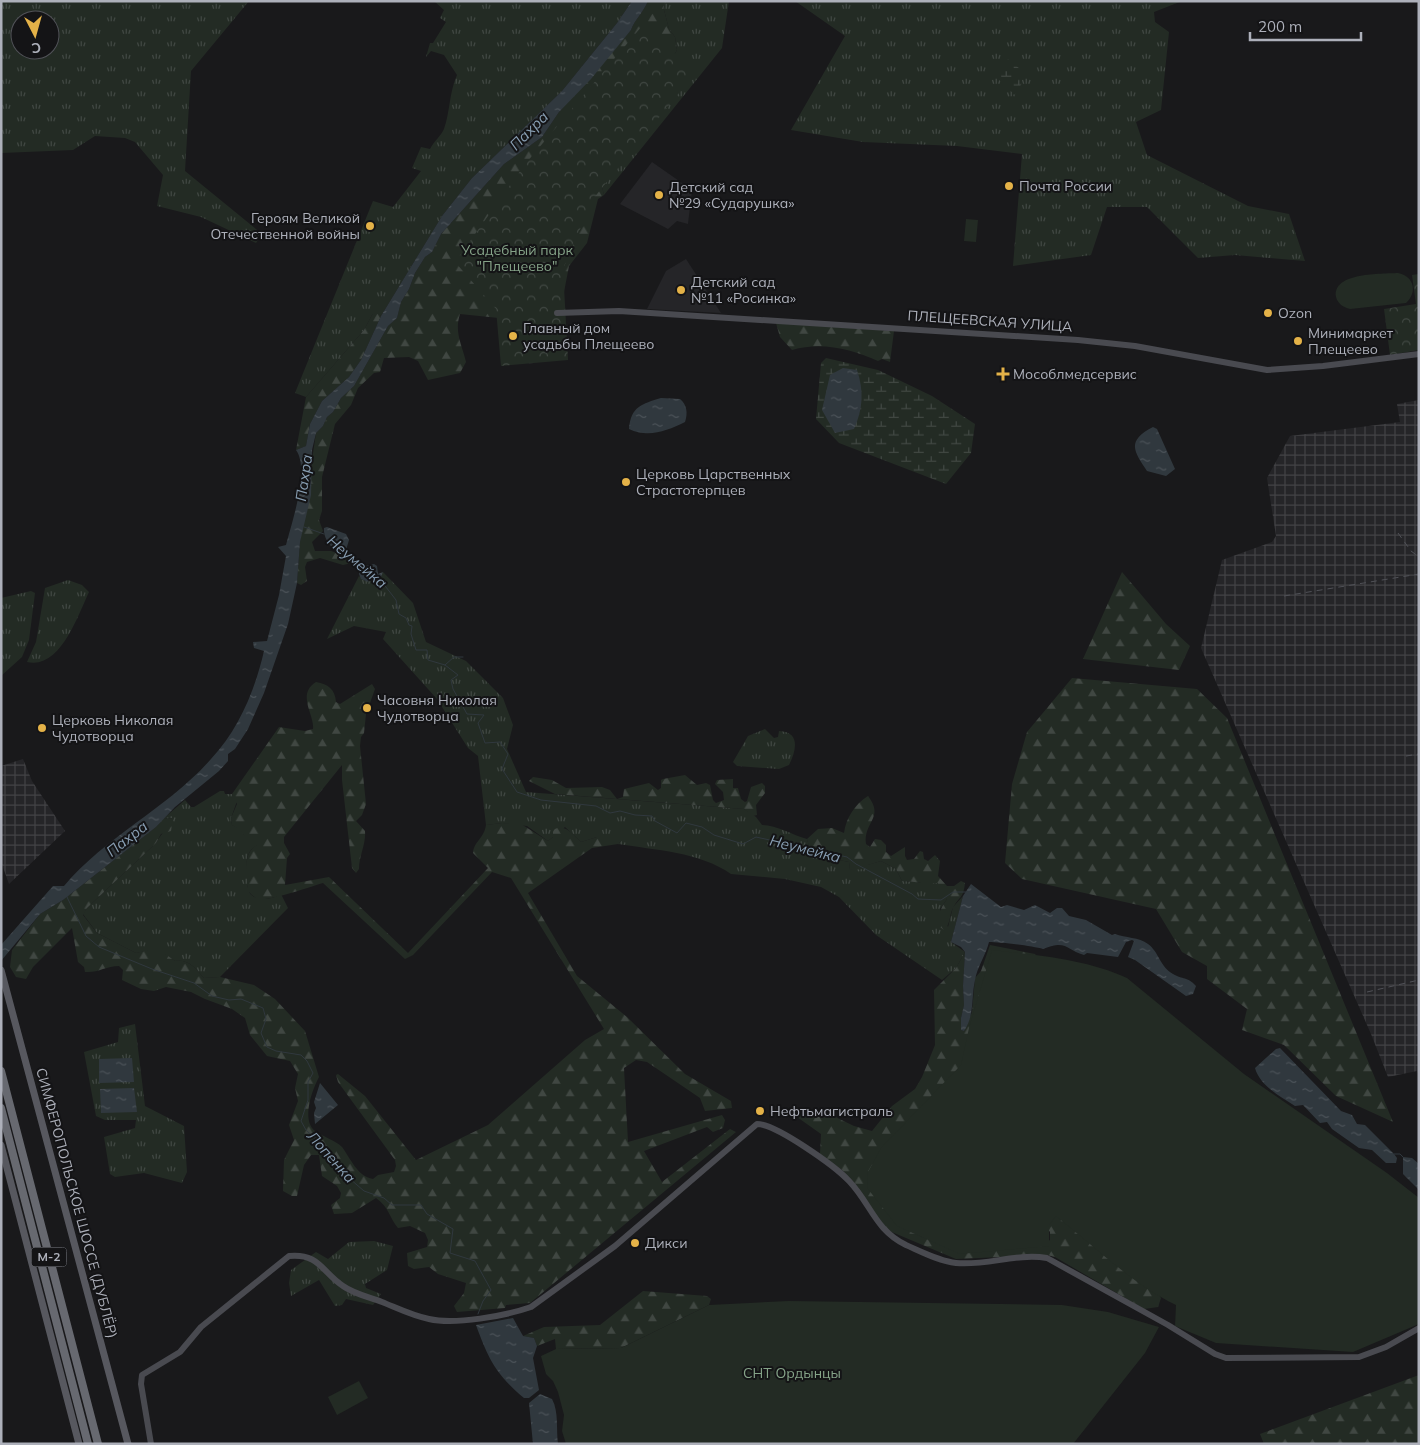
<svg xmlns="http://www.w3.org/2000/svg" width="1420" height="1445" font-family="Mulish,sans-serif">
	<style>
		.built { fill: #252528 }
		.industrial { fill: url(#industrial-grid) }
		.grass { fill: url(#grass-tufts); fill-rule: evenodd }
		.forest { fill: url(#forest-firs) }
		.wetland { fill: url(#wetland-marsh) }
		.park { fill: url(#park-crowns) }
		.garden { fill: #232b24 }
		.water { fill: url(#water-ripples) }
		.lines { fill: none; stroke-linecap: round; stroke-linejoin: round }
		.stream { stroke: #30383e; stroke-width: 1 }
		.secondary { stroke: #494a50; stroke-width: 6 }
		.primary { stroke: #57585f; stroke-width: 7 }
		.highway { stroke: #676970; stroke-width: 8 }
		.rail { stroke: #505157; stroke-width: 1; stroke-dasharray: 6 5; stroke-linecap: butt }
		.poi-dot { fill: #e4b248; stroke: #141416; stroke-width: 2 }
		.labels { text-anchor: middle; stroke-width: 4; stroke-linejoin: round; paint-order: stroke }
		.shield { fill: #141416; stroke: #7f8189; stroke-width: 1 }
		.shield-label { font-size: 12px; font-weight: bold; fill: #adb0ba }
		.poi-label { font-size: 14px; fill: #adb0ba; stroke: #141416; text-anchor: start }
		.park-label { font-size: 14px; fill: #85a388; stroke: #141416 }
		.street-label { font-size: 14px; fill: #adb0ba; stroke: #141416 }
		.water-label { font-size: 15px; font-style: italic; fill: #879db1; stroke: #141416 }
	</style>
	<defs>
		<pattern id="industrial-grid" width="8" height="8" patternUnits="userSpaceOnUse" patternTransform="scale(1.25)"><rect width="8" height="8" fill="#252528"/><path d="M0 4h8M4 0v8" fill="none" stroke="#424245"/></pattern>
		<pattern id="grass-tufts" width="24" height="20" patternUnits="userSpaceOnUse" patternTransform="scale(1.25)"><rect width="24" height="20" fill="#232b24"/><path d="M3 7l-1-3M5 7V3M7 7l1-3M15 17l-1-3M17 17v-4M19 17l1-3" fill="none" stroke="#404742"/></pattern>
		<pattern id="forest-firs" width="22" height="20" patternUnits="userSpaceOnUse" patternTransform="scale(1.25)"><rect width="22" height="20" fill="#232b24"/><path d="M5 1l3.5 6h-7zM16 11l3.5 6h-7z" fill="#404742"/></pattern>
		<pattern id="wetland-marsh" width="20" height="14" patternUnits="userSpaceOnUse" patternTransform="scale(1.25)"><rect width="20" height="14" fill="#232b24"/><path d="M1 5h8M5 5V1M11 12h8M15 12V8" fill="none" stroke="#404742"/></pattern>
		<pattern id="park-crowns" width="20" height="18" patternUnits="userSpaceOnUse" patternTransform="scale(1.25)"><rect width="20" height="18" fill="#232b24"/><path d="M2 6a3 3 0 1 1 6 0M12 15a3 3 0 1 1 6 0" fill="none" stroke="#404742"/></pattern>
		<pattern id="water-ripples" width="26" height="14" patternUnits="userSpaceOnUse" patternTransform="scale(1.25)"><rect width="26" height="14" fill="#30383e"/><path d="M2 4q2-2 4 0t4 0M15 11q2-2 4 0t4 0" fill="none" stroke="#4b5258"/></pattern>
	</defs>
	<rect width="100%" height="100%" fill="#19191b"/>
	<g class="built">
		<path d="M 652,162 L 692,190 L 688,224 L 677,221 L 668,229 L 620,204 Z"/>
		<path d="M 686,259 L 721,313 L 647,309 L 666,271 Z"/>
	</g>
	<g class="industrial">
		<path d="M 1419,400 L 1419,1075 L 1417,1071 L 1388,1077 L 1371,1034 L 1201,648 L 1222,560 L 1272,542 L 1276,536 L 1267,478 L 1290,436 L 1400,422 L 1397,404 Z"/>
		<path d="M 23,759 L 32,781 L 65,831 L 9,884 L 1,862 L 1,766 Z"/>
	</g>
	<g class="grass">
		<path d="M 1,1 L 249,1 L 191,71 L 185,171 L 262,234 L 256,243 L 201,217 L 157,206 L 163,175 L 135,142 L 125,138 L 95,136 L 73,150 L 1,153 ZM 20,20 L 50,20 L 50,50 L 20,50 Z"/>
		<path d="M 434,1 L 632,1 L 617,23 L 562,91 L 472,178 L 442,216 L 381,316 L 376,313 L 372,315 L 364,330 L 306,397 L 295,393 L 373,201 L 393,207 L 421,171 L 412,168 L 421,147 L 430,149 C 434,141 441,136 444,129 C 450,112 449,93 457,75 L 444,55 L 431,51 L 426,57 L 430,43 L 433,43 L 446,22 L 440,18 L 444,10 Z"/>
		<path d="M 667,1 L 729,1 L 722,48 L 604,195 L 601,183 L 677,50 L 675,37 L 669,29 L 663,6 Z"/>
		<path d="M 795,1 L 1182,1 L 1154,12 L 1155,22 L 1169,32 L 1161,110 L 1136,122 L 1147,155 L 1248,206 L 1289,214 L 1305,261 L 1235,255 L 1198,258 L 1147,207 L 1107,207 L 1091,255 L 1013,266 L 1022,154 L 957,146 L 863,142 L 791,130 L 845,36 Z"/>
		<path d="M 383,572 L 413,603 L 426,642 L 466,661 L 503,698 L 513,725 L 507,749 L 526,792 L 744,809 L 756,817 L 762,825 C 777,825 792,835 807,839 L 810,850 L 816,858 L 830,858 L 849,862 L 850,870 L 881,861 L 896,869 L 902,881 C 915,881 925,885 938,882 L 947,899 L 940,909 L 948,927 L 953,907 L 963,896 L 951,942 L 965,952 L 956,968 L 942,980 L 876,935 L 839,897 L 821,887 L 785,879 L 731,874 C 700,852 655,850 618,844 L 621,841 L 597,837 L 581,842 L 565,827 L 548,841 L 527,826 L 502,823 L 486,825 L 478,756 L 468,748 L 437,699 L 383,639 L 386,632 L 354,626 L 327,639 L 359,576 L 365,581 Z"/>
		<path d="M 68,580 L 82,585 L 89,592 C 78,615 60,670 27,662 L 36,642 L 45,588 Z"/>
		<path d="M 31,591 L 35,593 L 29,640 L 22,657 L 1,676 L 1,598 Z"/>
		<path d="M 765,729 L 774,738 L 778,737 L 779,731 C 801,732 796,751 789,765 L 779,769 L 737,766 L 733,762 L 748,736 Z"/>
		<path d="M 220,791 L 224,791 L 225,794 L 232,794 L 237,801 L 231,818 L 232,825 L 240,829 L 244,835 L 258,845 C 243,852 247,866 248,880 C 249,882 247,885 248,888 C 250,903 273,900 281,894 L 288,908 L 220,977 L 204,978 C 195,968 189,959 175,961 L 157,949 L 136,953 L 97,933 L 83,914 L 87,908 L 156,843 C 162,832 167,830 173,818 L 163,819 L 185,800 L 191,807 L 194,807 Z"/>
		<path d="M 135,1024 L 145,1106 L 184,1126 L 187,1172 L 182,1183 L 144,1173 L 115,1177 L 110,1174 L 104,1137 L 135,1128 L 136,1120 L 105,1120 L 96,1116 L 84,1052 L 118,1042 L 119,1028 Z"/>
		<path d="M 374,1241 L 393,1246 L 387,1270 L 365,1284 L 366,1288 L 381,1294 L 373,1305 L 346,1299 L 342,1305 L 335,1306 L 319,1280 L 291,1296 L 289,1283 L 291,1270 L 316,1252 L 328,1259 L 349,1242 Z"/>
	</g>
	<g class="forest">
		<path d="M 648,1 L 667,1 L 663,6 L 669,29 L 675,37 L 677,50 L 601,183 L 604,195 L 598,199 L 587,243 L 569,266 L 564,292 L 499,318 L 460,314 C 454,332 462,345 466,362 L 460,373 L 428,380 L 418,361 L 409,357 L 384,358 L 380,372 L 374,373 L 358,388 L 351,405 L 335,424 L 322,477 L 322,511 L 319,520 L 323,531 L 312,542 L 315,551 L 331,551 L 355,560 L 356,562 L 343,565 L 320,558 L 307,562 L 305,567 L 307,581 L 301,585 L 297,583 L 300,542 L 316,433 L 323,426 L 327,417 L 333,412 L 341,398 L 354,386 L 388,326 L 397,318 L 401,302 L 409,289 L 415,273 L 425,257 L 432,252 L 441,234 L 504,164 L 542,137 L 559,112 L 631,30 C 635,19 643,13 648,1 Z"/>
		<path d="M 376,312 L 381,316 L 361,360 L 349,377 L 322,401 L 310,424 L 306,446 L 296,450 L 306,397 L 364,330 L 372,315 Z"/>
		<path d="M 776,323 L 894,331 L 890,362 L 882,359 L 878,361 C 852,349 821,341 792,350 L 780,337 Z"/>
		<path d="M 1122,572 L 1166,624 L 1190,646 L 1179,670 L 1083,659 Z"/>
		<path d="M 1072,678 L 1197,689 L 1227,718 L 1393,1122 L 1336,1096 L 1284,1045 L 1242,1030 L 1247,1009 L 1207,979 L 1207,966 L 1182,952 L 1156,909 L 1022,879 L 1005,863 L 1012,784 L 1027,732 Z"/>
		<path d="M 316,682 C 328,684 335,689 336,702 L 340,704 L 372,684 L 375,689 L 366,714 L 364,733 L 361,737 L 360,746 L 366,804 L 362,815 L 356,821 L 365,831 C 366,845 359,855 359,869 L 356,873 L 352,868 L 342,780 L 342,765 L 284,837 L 284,843 L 290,854 L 287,858 L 285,885 L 329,877 L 408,953 L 488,868 L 473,853 C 474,841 484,839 486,825 L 502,823 L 521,824 L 548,841 L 553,837 L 553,830 C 565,823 572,834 581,842 L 597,837 L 617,837 L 621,841 L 618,844 L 592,848 L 528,893 L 577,976 L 627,1017 L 685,1074 L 731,1101 L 732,1108 L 705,1111 L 700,1098 L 647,1062 L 636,1060 L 624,1068 L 628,1142 L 722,1115 L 725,1120 L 723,1128 L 713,1132 L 707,1127 L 644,1151 L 662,1182 L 730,1129 L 736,1132 L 530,1303 L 506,1305 L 505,1308 L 457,1312 L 454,1306 L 464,1293 L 466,1283 L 438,1274 L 429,1267 L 414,1269 L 408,1266 L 407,1253 L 427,1247 L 428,1240 L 425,1233 L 410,1226 L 398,1228 C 389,1217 389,1207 376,1198 L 352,1213 L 334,1214 L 331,1205 L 340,1198 L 341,1193 L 337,1186 L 322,1176 L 319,1155 L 311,1155 L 304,1165 L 297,1196 L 292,1196 L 283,1191 L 284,1160 L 294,1140 L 289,1125 L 298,1101 L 295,1088 L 298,1074 L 290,1061 L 267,1056 L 250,1035 L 245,1018 L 232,1009 L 205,999 L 191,992 L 166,987 L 154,991 L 141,989 L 122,980 L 123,970 L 119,966 C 106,966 98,973 85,972 L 84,967 L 78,962 L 72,928 L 33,967 L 26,979 L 16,977 L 10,967 L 12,950 L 40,914 L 63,900 L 156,827 L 163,819 L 173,818 L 171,831 L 161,834 L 156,843 L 87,908 L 83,915 L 97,933 L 136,953 L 157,948 L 175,961 C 189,959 195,968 204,978 L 220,977 L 254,985 L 275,999 L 305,1031 L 319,1077 C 312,1090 301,1120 315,1131 C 323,1137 335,1140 342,1147 C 351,1159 357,1176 373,1179 L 378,1175 L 394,1172 L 396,1166 L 395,1160 L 338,1082 L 336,1075 L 338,1074 L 365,1096 L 416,1160 L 488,1125 L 585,1040 L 604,1029 L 511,878 L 492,872 L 413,955 L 405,959 L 323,883 C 309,887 273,900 261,899 C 255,899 252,895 248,891 C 248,876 241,854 257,845 L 246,838 L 240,830 L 232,825 L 231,818 L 237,804 L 232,794 L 279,727 L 305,731 L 313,729 C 315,716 296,694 316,682 Z"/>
		<path d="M 685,775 L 697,785 L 706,783 L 710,785 L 713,800 L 716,803 L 724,800 L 723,792 L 715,784 L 717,780 L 733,779 L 733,788 L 738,788 L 741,799 L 745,802 L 747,801 L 751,787 L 762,783 L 765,786 L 765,793 L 756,805 L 757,815 L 753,816 L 744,809 L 555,794 L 529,781 L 533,777 L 552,780 L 566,788 L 602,787 L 610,790 L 617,799 L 623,797 L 624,789 L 649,783 L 658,790 L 661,788 L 661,780 L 663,779 Z"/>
		<path d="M 868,796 C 885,818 863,822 866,844 L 870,847 L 875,839 L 881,840 L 886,845 L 886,852 L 891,856 L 905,847 L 905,856 L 907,860 L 914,859 L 920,851 L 923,852 L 924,859 L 928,861 L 935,855 L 940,861 L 938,876 L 947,886 L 954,886 L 961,881 L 965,883 C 963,900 959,896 953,908 C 949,915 951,924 944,930 L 940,927 C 938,914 940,909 947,899 L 941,895 L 938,883 C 925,885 915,881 902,881 L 896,869 L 881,861 L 868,865 L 865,869 L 850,870 L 849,862 L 830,858 L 816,858 L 810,850 L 807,839 L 818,829 L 832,828 L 844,833 C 846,818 855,804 868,796 Z"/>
		<path d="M 990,945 L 1035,954 L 1038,958 L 1028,960 L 995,954 L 990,959 L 987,969 L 988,981 L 972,1045 L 963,1071 L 885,1148 L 871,1172 L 872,1182 L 894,1217 L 920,1236 L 968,1252 L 1042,1245 L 1050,1240 L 1050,1232 L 1037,1215 L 928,1107 L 943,1093 L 946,1094 L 1032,1187 L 1042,1203 L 1085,1231 L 1133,1278 L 1157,1292 L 1161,1298 L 1158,1307 L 1144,1309 L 1055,1257 L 1047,1255 L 956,1259 L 887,1230 L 843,1171 L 820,1154 L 821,1134 L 790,1112 L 794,1106 L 809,1114 L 827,1113 L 854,1126 L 872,1131 L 892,1106 L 915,1089 L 922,1077 L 935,1045 L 934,990 L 956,968 L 965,952 L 963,986 L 964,1005 L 961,1018 L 961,1030 L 964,1031 L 972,1012 L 975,978 L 981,971 Z"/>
		<path d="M 643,1291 L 707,1296 L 711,1299 L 709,1305 L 621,1348 L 556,1349 L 555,1339 L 537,1346 L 534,1338 L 523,1336 L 544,1327 L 600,1325 Z"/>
		<path d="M 1419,1375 L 1419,1444 L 1264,1444 L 1260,1434 Z"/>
	</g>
	<g class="wetland">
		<path d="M 1008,59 L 1020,69 L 1022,83 L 1015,95 L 996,77 Z"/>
		<path d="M 826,358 L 878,370 L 932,396 L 975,424 L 971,453 L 946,484 L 839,443 L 816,419 L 821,363 Z"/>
	</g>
	<g class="park">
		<path d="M 642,26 L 696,72 L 593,199 L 563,269 L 568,360 L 501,366 L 496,309 L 455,262 L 526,163 Z"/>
		<path d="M 1419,274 L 1419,350 L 1390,355 L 1384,309 L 1416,304 L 1412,275 Z"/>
	</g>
	<g class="garden">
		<path d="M 966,219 L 978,220 L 976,242 L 964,241 Z"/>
		<path d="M 1398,273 C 1414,276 1418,292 1406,303 L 1350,309 C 1343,307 1338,304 1336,297 C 1332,272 1382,274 1398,273 Z"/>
		<path d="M 992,950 C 1036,955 1087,959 1127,978 L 1244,1074 L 1387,1173 L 1419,1198 L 1419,1324 L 1353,1352 L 1216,1343 L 1175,1326 L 1176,1305 C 1132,1284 1094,1246 1056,1216 L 1049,1225 L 1049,1246 L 960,1254 L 897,1226 L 868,1189 L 867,1174 L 881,1148 L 961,1065 L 969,1028 Z"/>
		<path d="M 789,1301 L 1062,1305 L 1108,1312 L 1159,1327 L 1145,1353 L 1073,1444 L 566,1444 L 562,1431 L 564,1415 L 558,1392 L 553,1381 L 546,1374 L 541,1356 L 556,1349 L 621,1348 L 709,1305 Z"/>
		<path d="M 359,1381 L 368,1398 L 337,1415 L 328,1397 Z"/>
	</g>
	<g class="water">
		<path d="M 632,1 L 648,1 C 643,13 635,19 631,30 L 591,79 L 559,112 L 542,137 L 504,164 L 441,234 L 432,252 L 425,257 L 415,273 L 409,289 L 401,302 L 397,318 L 388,326 L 354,386 L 341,398 L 333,412 L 327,417 L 323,426 L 316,433 L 312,450 L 311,495 L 300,542 L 297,583 L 288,624 L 264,693 L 248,729 L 235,749 L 228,754 L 228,761 L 219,771 L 175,807 L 156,827 L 63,900 L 40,914 L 1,961 L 1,945 L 53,886 L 64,886 C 106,836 168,808 211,759 C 239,729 255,690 264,651 L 254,648 L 253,642 L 267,641 L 279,595 L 286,556 L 278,547 L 286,545 C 292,522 310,469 296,450 L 306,446 L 310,424 L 322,401 L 349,377 L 361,360 L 381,316 L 442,216 L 472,178 L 562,91 L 617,23 Z"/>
		<path d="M 843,368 L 857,370 C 864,391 863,409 854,429 L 835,433 L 822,410 L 830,375 Z"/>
		<path d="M 661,398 L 680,399 C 687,405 688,413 685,422 C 667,431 648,438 629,429 C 631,406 642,404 661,398 Z"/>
		<path d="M 1153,427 L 1157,429 L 1175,469 L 1166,476 L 1147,471 C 1134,451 1126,441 1153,427 Z"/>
		<path d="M 327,527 L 346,534 L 349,540 L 346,550 C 334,554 323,540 324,528 Z"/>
		<path d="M 374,564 L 377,566 L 378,574 L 383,572 L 381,577 L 370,579 L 368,582 L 361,579 L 359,574 L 361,567 Z"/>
		<path d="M 971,884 L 1001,907 L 1007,905 L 1024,910 L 1035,905 L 1050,913 L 1057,908 L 1062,908 L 1069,916 L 1086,920 L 1112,935 L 1115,934 C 1125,938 1139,937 1148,944 C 1159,952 1160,967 1173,974 C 1183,980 1187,976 1196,986 L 1193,994 L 1186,996 L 1135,960 L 1128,957 L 1134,941 L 1132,940 L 1126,942 L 1118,957 L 1087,953 L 1084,955 C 1066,950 1067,939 1043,949 C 1033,946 1000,942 989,942 C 986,955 977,967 975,980 C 971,997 975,1015 964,1031 L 961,1030 L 961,1018 L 964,1005 L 963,986 L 965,952 L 961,947 L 951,942 L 963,896 Z"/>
		<path d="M 1280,1048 L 1341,1111 L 1352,1115 L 1357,1124 L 1365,1125 L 1394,1154 L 1397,1158 L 1396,1163 L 1386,1163 L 1372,1150 L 1359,1148 L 1332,1129 L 1327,1122 L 1320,1123 L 1303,1105 L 1295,1106 C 1280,1096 1260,1086 1255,1068 L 1276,1049 Z"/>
		<path d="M 132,1058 L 134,1082 L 99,1083 L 99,1059 Z"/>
		<path d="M 320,1083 L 338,1105 L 315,1124 L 314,1113 L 316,1108 L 314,1102 Z"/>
		<path d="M 134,1088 L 137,1112 L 101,1113 L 100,1089 Z"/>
		<path d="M 1403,1157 L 1412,1158 L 1419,1164 L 1419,1190 L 1403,1174 Z"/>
		<path d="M 513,1318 L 523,1336 L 534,1338 L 537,1346 L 533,1358 L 539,1390 L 529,1398 L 524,1398 C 496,1375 488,1358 476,1325 Z"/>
		<path d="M 540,1394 L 552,1399 C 559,1412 556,1429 558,1444 L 533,1444 L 529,1403 Z"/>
	</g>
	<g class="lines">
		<g class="stream">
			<path d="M 304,527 L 324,534"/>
			<path d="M 347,551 L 361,567"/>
			<path d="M 379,578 L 396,600 L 399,614 L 406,618 L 409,625 L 412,626 L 411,634 L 416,650 L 427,650 L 428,660 L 445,665 L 458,675 L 451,680 L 453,689 L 467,714 L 484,715 L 478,723 L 485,743 L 500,742 L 508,754 L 502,769 L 517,792 L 541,800 L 596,806 L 610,813 L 620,811 L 635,815 L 652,816 L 655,821 L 677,833 L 686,823 L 702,827 L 714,835 L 743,844 L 756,837 L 847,857 L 856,864 L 912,894 L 918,899 L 941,900 L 953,892 L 966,892"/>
			<path d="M 445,665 L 454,657 L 463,657"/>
			<path d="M 66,895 L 86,936 L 99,947 L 152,969 L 194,983 L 212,996 L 229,1000 L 241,999 L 263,1008 L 266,1019 L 261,1033 L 267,1047 L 276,1051 L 301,1055 L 307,1061 L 313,1073 L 308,1082 L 308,1100 L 301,1121 L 306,1130 L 327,1150 L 342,1172 L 364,1191 L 384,1198 L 392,1205 L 421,1205 L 427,1214 L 453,1229 L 450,1253 L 475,1261 L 491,1290 L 483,1301 L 478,1314"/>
			<path d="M 1394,1154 L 1400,1154 L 1403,1157"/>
		</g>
		<g class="secondary">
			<path d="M 557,313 L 619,311 L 1078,340 L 1135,346 L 1267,370 L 1323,366 L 1419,354"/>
			<path d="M 151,1444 L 141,1384 L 142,1375 L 180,1352 L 201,1327 L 289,1256 C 319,1253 322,1272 343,1286 C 354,1294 369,1297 382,1302 C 397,1308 413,1316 429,1319 C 455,1325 505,1316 531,1307 L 615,1246 L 757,1124 C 776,1124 835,1166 849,1181 C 871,1204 875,1230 906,1245 C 922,1252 939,1261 956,1263 C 987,1266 1016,1253 1047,1258 L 1168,1325 L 1215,1354 L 1226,1358 L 1359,1357 L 1386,1347 L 1419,1328"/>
		</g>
		<g class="primary">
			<path d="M 1,970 L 128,1444"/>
			<path d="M 1,1145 L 79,1444"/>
		</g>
		<g class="highway">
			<path d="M 1,1071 L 98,1444"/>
			<path d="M 1,1108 L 88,1444"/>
		</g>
		<g class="rail">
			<path d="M 1398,533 L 1411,551 L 1419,557"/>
			<path d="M 1284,596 L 1419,574"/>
			<path d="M 1406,756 L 1419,754"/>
			<path d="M 1367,992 L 1419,980"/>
		</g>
	</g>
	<g class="poi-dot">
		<circle cx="1009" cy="186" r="5"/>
		<circle cx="659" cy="195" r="5"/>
		<circle cx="370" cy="226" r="5"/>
		<circle cx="681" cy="290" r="5"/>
		<circle cx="1268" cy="313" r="5"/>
		<circle cx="513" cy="336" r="5"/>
		<circle cx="1298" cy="341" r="5"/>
		<path d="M1000.5 366.5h5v5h5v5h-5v5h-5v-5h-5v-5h5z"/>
		<circle cx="626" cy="482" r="5"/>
		<circle cx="367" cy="708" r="5"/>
		<circle cx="42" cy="728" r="5"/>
		<circle cx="760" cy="1111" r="5"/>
		<circle cx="635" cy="1243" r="5"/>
	</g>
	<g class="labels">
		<rect class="shield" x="31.5" y="1247.5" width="35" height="19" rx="4"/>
		<g class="shield-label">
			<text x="49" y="1261">М-2</text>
		</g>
		<g class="poi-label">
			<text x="1019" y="191">Почта России</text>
			<text x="669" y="192">Детский сад<tspan x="669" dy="16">№29 «Сударушка»</tspan></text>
			<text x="360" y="223" text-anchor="end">Героям Великой<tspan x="360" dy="16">Отечественной войны</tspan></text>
			<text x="691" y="287">Детский сад<tspan x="691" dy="16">№11 «Росинка»</tspan></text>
			<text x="1278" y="318">Ozon</text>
			<text x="523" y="333">Главный дом<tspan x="523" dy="16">усадьбы Плещеево</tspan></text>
			<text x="1308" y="338">Минимаркет<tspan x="1308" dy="16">Плещеево</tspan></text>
			<text x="1013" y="379">Мособлмедсервис</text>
			<text x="636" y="479">Церковь Царственных<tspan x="636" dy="16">Страстотерпцев</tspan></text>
			<text x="377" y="705">Часовня Николая<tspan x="377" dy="16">Чудотворца</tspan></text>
			<text x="52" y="725">Церковь Николая<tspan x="52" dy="16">Чудотворца</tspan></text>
			<text x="770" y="1116">Нефтьмагистраль</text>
			<text x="645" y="1248">Дикси</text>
		</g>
		<g class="park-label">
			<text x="517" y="255">Усадебный парк<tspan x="517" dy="16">"Плещеево"</tspan></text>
			<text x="792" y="1378">СНТ Ордынцы</text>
		</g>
		<g class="street-label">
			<text transform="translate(990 321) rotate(4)" y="5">ПЛЕЩЕЕВСКАЯ УЛИЦА</text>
			<text transform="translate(77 1203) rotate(75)" y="5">СИМФЕРОПОЛЬСКОЕ ШОССЕ (ДУБЛЁР)</text>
		</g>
		<g class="water-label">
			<text transform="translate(529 131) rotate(-45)" y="5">Пахра</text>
			<text transform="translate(304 478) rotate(-82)" y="5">Пахра</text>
			<text transform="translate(357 562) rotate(40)" y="5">Неумейка</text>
			<text transform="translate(127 839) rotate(-38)" y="5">Пахра</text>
			<text transform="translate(805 849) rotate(14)" y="5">Неумейка</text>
			<text transform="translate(331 1157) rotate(48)" y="5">Лопенка</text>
		</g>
	</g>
	<rect width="1420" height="1445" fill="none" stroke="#adb0ba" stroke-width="5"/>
	<g transform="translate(35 35) rotate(174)"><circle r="24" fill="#141416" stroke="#515258"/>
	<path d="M0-4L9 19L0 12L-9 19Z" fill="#e4b248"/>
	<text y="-8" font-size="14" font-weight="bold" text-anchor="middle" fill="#adb0ba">С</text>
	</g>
	<path d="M1250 32v8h111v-8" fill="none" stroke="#adb0ba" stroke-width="2.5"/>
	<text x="1258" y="32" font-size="15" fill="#adb0ba" stroke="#141416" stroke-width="4" paint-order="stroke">200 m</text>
</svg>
